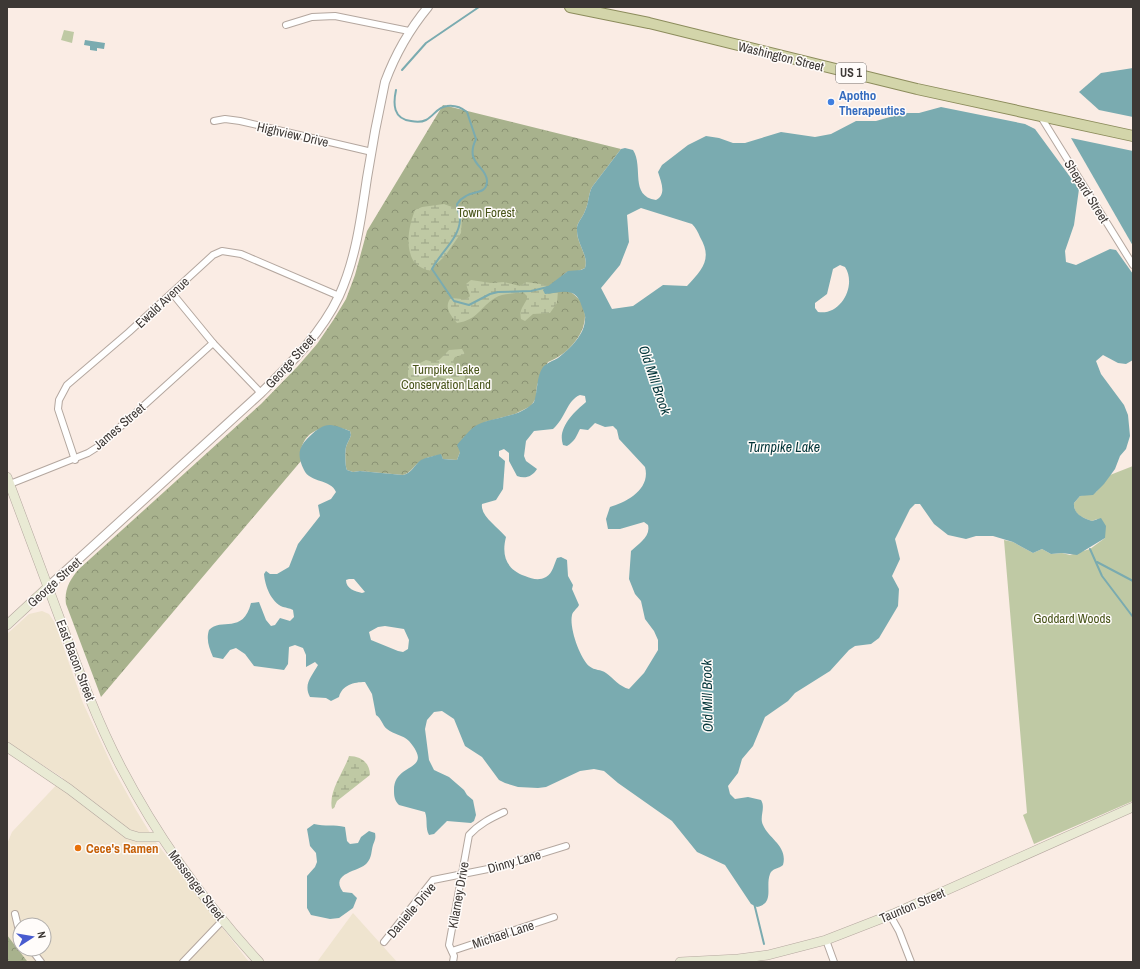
<svg xmlns="http://www.w3.org/2000/svg" width="1140" height="969" font-family="'Archivo Narrow',sans-serif">
	<style>
		.commercial { fill: #efe4cf; fill-rule: evenodd }
		.forest { fill: url(#forest-crowns) }
		.wetland { fill: url(#wetland-marsh) }
		.park { fill: #bfc9a4 }
		.water { fill: #7aabb0; fill-rule: evenodd }
		.lines { fill: none; stroke-linecap: round; stroke-linejoin: round }
		.stream { stroke: #7aabb0; stroke-width: 2 }
		.minor-casing { stroke: #b4a79f; stroke-width: 8 }
		.tertiary-casing { stroke: #b4a79f; stroke-width: 10 }
		.secondary-casing { stroke: #b4a79f; stroke-width: 10 }
		.primary-casing { stroke: #8c8c5c; stroke-width: 12 }
		.minor { stroke: #fff; stroke-width: 6 }
		.tertiary { stroke: #fff; stroke-width: 8 }
		.secondary { stroke: #e9ead4; stroke-width: 9 }
		.primary { stroke: #d3d5aa; stroke-width: 10 }
		.shop-dot { fill: #3f7fe0; stroke: #fffcfa; stroke-width: 1.5 }
		.food-dot { fill: #e8710a; stroke: #fffcfa; stroke-width: 1.5 }
		.labels { text-anchor: middle; stroke-width: 3; stroke-linejoin: round; paint-order: stroke }
		.shield { fill: #fffcfa; stroke: #777370; stroke-width: 1 }
		.shield-label { font-size: 12px; font-weight: bold; fill: #3d3835 }
		.street-label { font-size: 13px; fill: #3d3835; stroke: #fffcfa }
		.shop-label { font-size: 13px; font-weight: bold; fill: #366cbe; stroke: #fffcfa; text-anchor: start }
		.park-label { font-size: 13px; fill: #49551b; stroke: #fffcfa }
		.food-label { font-size: 13px; font-weight: bold; fill: #c56008; stroke: #fffcfa; text-anchor: start }
		.water-label { font-size: 14px; font-style: italic; fill: #033539; stroke: #fffcfa }
	</style>
	<defs>
		<pattern id="forest-crowns" width="20" height="18" patternUnits="userSpaceOnUse"><rect width="20" height="18" fill="#a8b28d"/><path d="M2 6a3 3 0 1 1 6 0M12 15a3 3 0 1 1 6 0" fill="none" stroke="#8a9274"/></pattern>
		<pattern id="wetland-marsh" width="20" height="14" patternUnits="userSpaceOnUse"><rect width="20" height="14" fill="#bfc9a4"/><path d="M1 5h8M5 5V1M11 12h8M15 12V8" fill="none" stroke="#9ca486"/></pattern>
	</defs>
	<rect width="100%" height="100%" fill="#faece4"/>
	<g class="commercial">
		<path d="M 42,611 L 49,614 L 55,623 L 83,703 L 114,770 L 136,810 L 155,841 L 249,962 L 26,962 L 27,961 L 7,935 L 7,844 L 12,832 L 63,778 L 7,742 L 7,634 L 29,614 ZM 20,925 L 44,925 L 44,949 L 20,949 Z"/>
		<path d="M 353,913 L 397,962 L 317,962 Z"/>
	</g>
	<g class="forest">
		<path d="M 443,105 L 621,149 L 592,187 C 588,195 589,203 585,211 C 582,219 576,223 577,231 C 577,244 589,256 585,268 C 566,278 566,261 558,291 L 567,290 C 604,309 577,352 548,362 L 537,385 L 536,398 L 531,406 L 515,414 L 485,422 L 460,452 L 457,460 L 443,459 L 441,455 C 434,456 427,457 421,461 C 414,465 411,473 403,475 L 360,471 L 353,472 L 347,470 C 345,467 345,451 346,447 C 347,443 350,439 351,435 L 350,431 C 326,421 297,431 301,461 L 101,697 L 66,604 C 64,590 70,579 79,569 L 261,404 L 298,366 L 317,344 L 334,319 L 346,299 L 355,275 L 367,231 Z"/>
		<path d="M 7,935 L 27,961 L 7,962 Z"/>
	</g>
	<g class="wetland">
		<path d="M 444,204 L 460,210 L 462,218 L 461,233 L 445,256 L 429,271 C 425,269 417,266 415,263 C 404,249 409,225 415,210 L 422,207 Z"/>
		<path d="M 471,280 L 491,283 L 504,282 L 520,286 L 526,282 L 547,285 L 543,290 L 549,294 L 558,291 L 557,303 L 550,313 L 533,314 L 525,321 L 521,319 C 519,310 523,307 527,299 L 527,296 L 523,292 C 514,294 502,293 495,298 C 480,307 478,320 457,323 C 451,316 444,308 450,299 C 457,296 465,303 470,296 L 466,284 Z"/>
		<path d="M 449,350 L 462,349 L 465,354 L 455,357 L 453,361 L 455,366 L 461,366 L 464,369 L 465,379 L 460,384 L 433,375 L 415,382 L 408,377 L 408,367 L 413,360 L 420,363 L 426,360 L 433,362 L 439,360 Z"/>
		<path d="M 349,756 C 361,756 370,763 370,775 L 337,801 L 334,808 L 332,809 C 328,791 344,772 349,756 Z"/>
	</g>
	<g class="park">
		<path d="M 64,30 L 74,32 L 72,43 L 61,40 Z"/>
		<path d="M 1133,466 L 1133,801 L 1034,844 L 1023,815 L 1027,813 L 1004,540 L 1013,542 L 1033,553 L 1042,549 L 1051,554 L 1062,553 L 1070,555 L 1090,549 L 1105,538 L 1097,519 L 1092,521 C 1083,518 1073,515 1074,503 L 1080,496 L 1096,492 L 1110,475 Z"/>
	</g>
	<g class="water">
		<path d="M 85,40 L 105,43 L 104,49 L 97,48 L 97,51 L 90,50 L 90,46 L 84,45 Z"/>
		<path d="M 1133,68 L 1133,117 L 1099,110 L 1079,92 L 1101,73 Z"/>
		<path d="M 941,107 L 1025,124 L 1035,129 L 1079,189 L 1074,225 L 1065,251 L 1066,262 L 1076,265 L 1110,249 L 1116,250 L 1133,274 L 1133,360 L 1126,364 L 1118,363 L 1103,355 L 1096,361 L 1101,374 L 1124,405 L 1128,415 L 1130,436 L 1126,449 L 1120,456 L 1115,469 L 1104,484 L 1093,495 L 1080,496 L 1074,503 C 1073,514 1083,518 1092,521 L 1101,518 L 1106,526 L 1105,538 L 1077,555 L 1062,553 L 1051,554 L 1042,549 L 1033,553 L 1013,542 L 993,536 L 976,536 L 966,539 L 948,535 L 934,524 L 920,504 L 915,504 L 910,509 L 895,539 L 900,559 L 892,576 L 899,589 L 898,606 L 879,638 L 871,644 L 855,646 L 849,650 L 830,671 L 795,693 L 788,701 L 765,717 L 753,746 L 742,759 L 738,773 L 728,786 L 730,794 L 735,799 L 748,797 L 761,800 C 766,808 759,817 763,825 C 769,839 788,846 783,865 C 779,869 772,868 770,874 C 765,887 775,903 757,907 L 751,904 L 725,865 L 697,852 L 672,821 L 618,783 L 604,771 L 594,769 L 580,771 L 546,787 L 538,788 L 518,787 L 505,783 L 499,780 L 482,757 L 465,746 L 454,719 L 442,711 L 434,712 L 427,720 L 425,729 L 429,760 L 434,770 L 449,777 L 464,790 L 467,795 L 473,800 L 476,815 L 474,821 L 471,823 L 447,821 L 434,834 L 429,835 C 425,828 428,820 425,812 L 399,805 C 395,801 394,797 394,791 C 393,761 436,773 409,741 C 403,735 393,734 387,729 C 382,725 382,719 376,715 L 372,694 L 365,682 C 354,682 342,685 339,697 L 331,701 L 326,698 L 310,697 C 303,684 312,676 318,665 L 315,662 L 306,667 L 306,655 L 303,648 L 295,645 L 289,647 L 288,664 L 284,670 L 254,666 L 245,654 L 236,648 L 230,650 L 223,659 L 213,657 C 209,647 206,640 209,630 C 221,617 243,635 251,603 L 259,602 L 266,620 L 271,626 L 275,625 L 280,618 L 290,621 L 294,617 L 293,610 C 289,608 287,608 283,607 C 271,602 265,586 264,574 L 266,571 L 270,574 L 277,574 L 289,567 L 298,544 L 320,516 L 318,505 L 331,499 L 336,492 C 331,479 310,483 304,470 C 296,454 299,446 311,435 C 316,430 323,425 330,425 C 335,425 345,429 350,431 L 351,435 C 350,439 347,443 346,447 C 345,451 345,467 347,470 L 353,472 L 360,471 L 403,475 C 412,473 414,465 421,460 C 427,457 434,456 441,454 L 443,459 L 457,460 L 460,452 L 457,445 C 463,438 470,429 477,425 C 495,416 520,418 534,402 C 538,391 536,377 543,367 C 548,362 553,361 558,358 C 570,349 585,334 585,319 C 586,315 583,310 582,307 C 576,285 561,293 545,294 L 543,290 L 568,271 L 581,270 L 585,268 C 589,256 577,244 577,231 C 576,223 582,219 585,211 C 589,203 588,195 592,187 L 621,149 L 625,148 L 633,150 C 644,167 629,196 656,200 C 667,194 661,182 658,172 L 662,165 L 688,145 L 706,136 L 719,138 L 733,143 L 745,143 L 781,132 L 815,137 L 831,134 L 856,121 L 876,121 L 904,113 L 919,113 ZM 641,208 L 692,224 C 696,228 698,232 700,237 C 713,259 702,270 687,286 L 663,285 L 633,306 L 612,309 L 601,288 L 620,265 L 629,242 L 627,215 ZM 840,265 L 845,267 C 857,285 841,316 818,312 L 815,308 L 815,303 L 827,294 L 833,269 ZM 580,395 L 585,396 L 586,402 C 574,412 557,428 563,445 L 567,446 C 575,441 576,437 580,429 L 588,430 L 595,423 L 605,427 L 613,426 L 617,430 L 619,439 L 645,467 C 651,489 627,502 610,507 L 606,519 L 608,529 L 620,529 L 644,522 L 648,525 C 651,537 638,544 631,551 L 629,579 L 635,594 L 641,601 L 645,619 L 654,631 L 658,640 L 658,650 L 644,673 L 629,689 C 620,687 613,678 606,673 C 601,669 595,671 589,666 C 580,658 569,628 572,615 C 573,611 577,609 579,605 L 572,589 L 573,585 L 568,576 L 567,560 L 561,557 L 557,558 C 554,564 553,573 546,577 C 539,581 532,579 525,576 C 507,570 501,556 506,537 C 498,527 480,516 482,504 L 496,500 L 503,489 L 505,461 L 499,456 L 499,451 L 504,449 L 509,453 L 509,461 L 517,476 C 525,479 532,477 537,469 L 526,461 L 524,456 L 526,441 L 534,431 L 553,429 C 565,419 567,400 580,395 ZM 349,579 L 354,579 L 365,592 L 362,593 C 355,591 346,589 346,580 ZM 385,626 L 404,629 L 409,640 L 408,649 L 403,652 L 398,651 L 371,640 L 369,632 L 378,627 Z"/>
		<path d="M 1071,138 L 1133,151 L 1133,246 Z"/>
		<path d="M 314,824 C 325,827 334,824 345,827 L 347,841 L 350,844 L 358,843 L 361,837 L 369,831 L 375,833 C 376,838 375,840 373,845 C 371,852 372,857 367,863 C 360,872 329,872 343,892 L 352,893 L 357,898 L 353,908 L 339,918 L 330,919 L 311,915 L 307,908 L 307,876 L 315,867 L 317,862 L 316,853 L 310,846 L 307,829 Z"/>
	</g>
	<g class="lines">
		<g class="stream">
			<path d="M 402,70 L 426,43 L 479,7"/>
			<path d="M 396,90 C 393,104 393,119 411,121 C 416,122 422,122 426,120 C 434,116 437,107 447,106 C 454,105 462,108 467,112 L 476,139 C 464,164 487,166 487,181 C 487,194 474,191 466,196 C 462,198 459,201 457,204 C 457,210 460,214 460,220 C 459,239 440,253 432,269 L 451,297 L 454,301 L 469,305 L 490,294 L 498,292 L 531,291 L 548,287"/>
			<path d="M 1090,549 L 1102,576 L 1133,617"/>
			<path d="M 1097,562 L 1133,581"/>
			<path d="M 754,903 L 764,944"/>
		</g>
		<g class="minor-casing">
			<g id="minor">
				<path d="M 286,25 L 312,17 L 335,16 L 409,31"/>
				<path d="M 1041,117 L 1133,265"/>
				<path d="M 214,121 L 225,119 L 240,121 L 372,152"/>
				<path d="M 172,293 L 213,343 L 261,393"/>
				<path d="M 75,460 L 58,409 L 59,400 L 67,385 L 129,332 L 213,255 L 222,251 L 241,254 L 339,296"/>
				<path d="M 10,484 L 88,453 L 99,446 L 213,343"/>
				<path d="M 15,914 L 20,935"/>
				<path d="M 890,915 L 899,931 L 911,962"/>
				<path d="M 826,940 L 834,962"/>
				<path d="M 384,942 L 433,880 L 498,867 L 566,846"/>
				<path d="M 31,949 L 41,962"/>
				<path d="M 452,951 L 554,917"/>
				<path d="M 183,962 L 223,920"/>
				<path d="M 453,962 L 454,956 L 449,945 L 469,835 C 479,824 491,818 504,812"/>
			</g>
		</g>
		<g class="tertiary-casing">
			<path id="tertiary" d="M 48,587 L 261,393 C 290,364 321,334 339,296 C 356,259 361,218 367,178 C 372,146 378,114 385,82 C 395,55 409,30 428,7"/>
		</g>
		<g class="secondary-casing">
			<g id="secondary">
				<path d="M 7,477 C 26,528 45,579 64,630 C 81,677 98,723 121,767 C 158,838 205,903 259,962"/>
				<path d="M 7,625 L 48,587"/>
				<path d="M 7,747 L 69,789 L 128,834 L 138,837 L 161,837"/>
				<path d="M 680,962 L 738,959 L 768,955 L 826,940 L 893,914 L 1133,807"/>
			</g>
		</g>
		<g class="primary-casing">
			<path id="primary" d="M 570,7 L 649,23 L 917,89 L 1133,136"/>
		</g>
		<use href="#minor" class="minor"/>
		<use href="#tertiary" class="tertiary"/>
		<use href="#secondary" class="secondary"/>
		<use href="#primary" class="primary"/>
	</g>
	<circle class="shop-dot" cx="831" cy="102" r="4"/>
	<circle class="food-dot" cx="78" cy="848" r="4"/>
	<g class="labels">
		<rect class="shield" x="836" y="63" width="30" height="20" rx="3"/>
		<g class="shield-label">
			<text x="851" y="77">US 1</text>
		</g>
		<g class="street-label">
			<text transform="translate(781 56) rotate(14)" y="5">Washington Street</text>
			<text transform="translate(293 134) rotate(13)" y="5">Highview Drive</text>
			<text transform="translate(1087 191) rotate(58)" y="5">Shepard Street</text>
			<text transform="translate(162 302) rotate(-43)" y="5">Ewald Avenue</text>
			<text transform="translate(290 361) rotate(-48)" y="5">George Street</text>
			<text transform="translate(119 426) rotate(-41)" y="5">James Street</text>
			<text transform="translate(54 582) rotate(-42)" y="5">George Street</text>
			<text transform="translate(76 660) rotate(69)" y="5">East Bacon Street</text>
			<text transform="translate(514 861) rotate(-16)" y="5">Dinny Lane</text>
			<text transform="translate(197 885) rotate(53)" y="5">Messenger Street</text>
			<text transform="translate(458 895) rotate(-80)" y="5">Kilarney Drive</text>
			<text transform="translate(912 905) rotate(-23)" y="5">Taunton Street</text>
			<text transform="translate(411 910) rotate(-50)" y="5">Danielle Drive</text>
			<text transform="translate(503 934) rotate(-18)" y="5">Michael Lane</text>
		</g>
		<g class="shop-label">
			<text x="839" y="100">Apotho<tspan x="839" dy="15">Therapeutics</tspan></text>
		</g>
		<g class="park-label">
			<text x="486" y="217">Town Forest</text>
			<text x="446" y="374">Turnpike Lake<tspan x="446" dy="15">Conservation Land</tspan></text>
			<text x="1072" y="623">Goddard Woods</text>
		</g>
		<g class="food-label">
			<text x="86" y="853">Cece's Ramen</text>
		</g>
		<g class="water-label">
			<text transform="translate(655 380) rotate(71)" y="5">Old Mill Brook</text>
			<text x="784" y="452">Turnpike Lake</text>
			<text transform="translate(707 696) rotate(-91)" y="5">Old Mill Brook</text>
		</g>
	</g>
	<rect width="1140" height="969" fill="none" stroke="#3d3835" stroke-width="16"/>
	<g transform="translate(32 937) rotate(78)"><circle r="19" fill="#fffcfa" stroke="#b1aeab"/>
	<path d="M0-3L7 15L0 10L-7 15Z" fill="#485bcf"/>
	<text y="-6" font-size="11" font-weight="bold" text-anchor="middle" fill="#3d3835">N</text>
	</g>
</svg>
